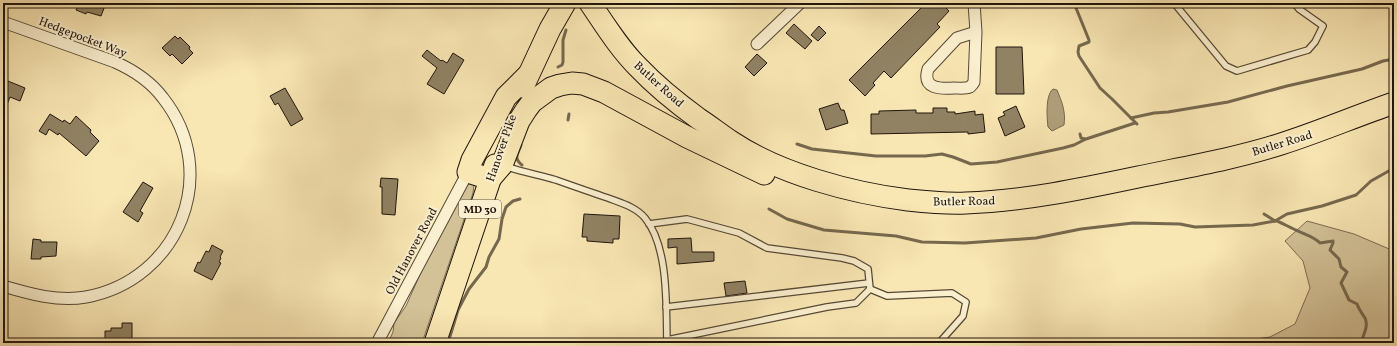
<svg xmlns="http://www.w3.org/2000/svg" width="1397" height="346" font-family="Vollkorn,serif">
	<style>
		.green { fill: #d3c297; stroke: #7a6c52 }
		.water { fill: #af9f7a; stroke: #76684e }
		.lines { fill: none; stroke-linecap: round; stroke-linejoin: round }
		.stream { stroke: #76684e; stroke-width: 3 }
		.building { fill: #908263; stroke: #20150c }
		.lane-casing { stroke: #564936; stroke-width: 8 }
		.street-casing { stroke: #564936; stroke-width: 13 }
		.highway-casing { stroke: #20150c; stroke-width: 23 }
		.lane { stroke: #faefce; stroke-width: 5.5 }
		.street { stroke: #faefce; stroke-width: 11 }
		.highway { stroke: #f8e6b3; stroke-width: 21 }
		.labels { text-anchor: middle; stroke-width: 4; stroke-linejoin: round; paint-order: stroke }
		.shield { fill: #faefce; stroke: #615646; stroke-width: 1 }
		.shield-label { font-size: 11px; font-weight: bold; fill: #20150c }
		.street-label { font-size: 12px; fill: #20150c; stroke: #faefce }
	</style>
	<rect width="100%" height="100%" fill="#f8e6b3"/>
	<filter id="stains"><feTurbulence type="fractalNoise" baseFrequency=".005" numOctaves="4"/><feColorMatrix values="0 0 0 0 .2 0 0 0 0 .09 0 0 0 0 .02 0 0 0 .5 -.17"/></filter>
	<radialGradient id="worn" r=".72"><stop offset=".6" stop-color="#630" stop-opacity="0"/><stop offset="1" stop-color="#630" stop-opacity=".3"/></radialGradient>
	<g class="green">
		<path d="M 469,182 L 474,185 L 473,193 L 422,343 L 388,343 L 393,332 L 394,323 L 406,306 L 422,270 Z"/>
		<path d="M 1307,221 L 1354,234 L 1394,251 L 1394,343 L 1229,343 L 1270,337 L 1295,324 L 1310,288 L 1303,261 L 1285,241 Z"/>
	</g>
	<path class="water" d="M 1053,89 L 1057,90 C 1062,102 1066,112 1064,125 L 1052,131 L 1048,127 C 1047,118 1045,95 1053,89 Z"/>
	<g class="lines">
		<g class="stream">
			<path d="M 1074,3 L 1089,40 L 1089,42 L 1079,46 L 1078,52 L 1079,56 L 1100,88 L 1112,99 L 1137,124"/>
			<path d="M 558,67 L 562,65 L 563,62 L 563,40 L 566,30"/>
			<path d="M 1131,118 L 1154,113 L 1168,112 L 1228,102 L 1287,86 L 1362,69 L 1383,61 L 1394,59"/>
			<path d="M 568,120 L 569,114"/>
			<path d="M 1080,134 L 1081,138 L 1085,139"/>
			<path d="M 797,144 L 812,149 L 876,156 L 925,156 L 942,154 L 953,157 L 971,164 L 997,162 L 1063,148 L 1074,145 L 1086,139 L 1135,123"/>
			<path d="M 521,145 C 518,154 513,158 522,165"/>
			<path d="M 769,209 L 787,219 L 824,230 L 896,236 L 922,242 L 965,243 L 1036,238 L 1081,229 L 1133,223 L 1180,224 L 1195,227 L 1253,225 L 1275,221 L 1287,214 L 1322,206 L 1356,195 L 1371,181 L 1394,168"/>
			<path d="M 1264,214 L 1275,221 L 1277,221 C 1284,224 1291,228 1298,231 C 1306,235 1313,236 1320,243 L 1333,241 L 1333,243 L 1330,250 L 1339,259 L 1341,267 L 1347,272 L 1341,283 L 1349,300 L 1357,304 C 1359,310 1362,313 1365,318 C 1369,326 1363,335 1361,343"/>
			<path d="M 448,343 L 458,310 L 469,289 L 486,267 L 489,257 L 499,239 L 502,219 L 506,207 L 513,201 L 520,199"/>
		</g>
	</g>
	<g class="building">
		<path d="M 79,3 L 106,3 L 101,16 L 87,12 L 86,14 L 76,10 Z"/>
		<path d="M 926,3 L 952,3 L 946,8 L 949,11 L 937,24 L 940,27 L 891,78 L 884,71 L 873,83 L 875,85 L 865,96 L 849,80 Z"/>
		<path d="M 794,24 L 812,41 L 805,49 L 786,33 Z"/>
		<path d="M 819,26 L 826,33 L 818,41 L 811,35 Z"/>
		<path d="M 175,36 L 178,39 L 180,37 L 190,47 L 189,49 L 193,53 L 182,64 L 172,54 L 170,56 L 162,48 Z"/>
		<path d="M 996,47 L 1022,47 L 1024,94 L 996,94 Z"/>
		<path d="M 427,50 L 441,61 L 442,60 L 447,63 L 453,53 L 464,60 L 444,94 L 427,84 L 437,68 L 422,56 Z"/>
		<path d="M 757,54 L 767,63 L 754,76 L 745,67 Z"/>
		<path d="M 3,79 L 25,88 L 20,101 L 10,97 L 4,112 Z"/>
		<path d="M 285,88 L 303,119 L 291,126 L 278,103 L 275,105 L 270,96 Z"/>
		<path d="M 838,103 L 841,110 L 844,110 L 848,123 L 826,130 L 819,109 Z"/>
		<path d="M 1016,106 L 1025,127 L 1005,136 L 998,118 L 1005,115 L 1003,112 Z"/>
		<path d="M 933,108 L 947,108 L 947,112 L 955,112 L 955,114 L 975,111 L 975,115 L 983,114 L 985,132 L 968,134 L 968,132 L 871,134 L 871,114 L 879,114 L 879,111 L 916,110 L 916,113 L 933,113 Z"/>
		<path d="M 50,114 L 63,122 L 64,120 L 70,124 L 76,116 L 91,130 L 90,132 L 99,141 L 86,156 L 59,133 L 58,135 L 49,129 L 46,135 L 39,131 Z"/>
		<path d="M 381,178 L 398,179 L 395,215 L 382,214 L 382,187 L 380,187 Z"/>
		<path d="M 143,182 L 153,188 L 140,211 L 143,213 L 138,222 L 123,212 Z"/>
		<path d="M 584,214 L 620,216 L 619,239 L 613,239 L 613,243 L 587,241 L 587,237 L 582,237 Z"/>
		<path d="M 691,238 L 692,252 L 714,252 L 714,261 L 677,264 L 677,247 L 668,248 L 668,239 Z"/>
		<path d="M 33,239 L 41,240 L 41,242 L 57,242 L 56,256 L 41,257 L 41,259 L 31,259 Z"/>
		<path d="M 212,245 L 223,251 L 220,257 L 221,258 L 219,262 L 221,263 L 212,280 L 194,271 L 198,262 L 200,263 L 206,251 L 209,252 Z"/>
		<path d="M 745,281 L 747,293 L 726,296 L 724,283 Z"/>
		<path d="M 122,323 L 132,323 L 132,343 L 110,343 L 110,339 L 105,339 L 105,331 L 111,331 L 111,328 L 122,328 Z"/>
	</g>
	<g class="lines">
		<g class="lane-casing">
			<g id="lane">
				<path d="M 1174,3 L 1226,66 L 1237,71 L 1308,50 L 1315,42 L 1323,26 L 1299,9 L 1294,3"/>
				<path d="M 505,166 C 522,172 539,175 556,180 C 573,186 590,192 608,198 C 621,203 636,207 645,218 C 669,247 666,307 667,343"/>
				<path d="M 649,224 L 687,219 L 739,233 L 767,248 L 842,258 L 854,261 L 868,269 L 870,289 L 856,303 L 827,307 L 667,340"/>
				<path d="M 870,289 L 887,296 L 952,293 L 966,302 L 963,316 L 939,343"/>
				<path d="M 666,307 L 869,283"/>
			</g>
		</g>
		<g class="street-casing">
			<g id="street">
				<path d="M 974,3 L 976,32 L 974,82 C 973,84 971,86 970,87 C 965,89 959,88 954,88 C 940,89 922,89 928,69 L 957,38 L 976,32"/>
				<path d="M 3,22 L 115,62 C 133,70 151,82 163,98 C 222,173 179,280 86,297 C 58,302 30,294 3,286"/>
				<path d="M 757,44 L 800,3"/>
				<path d="M 377,343 L 468,172"/>
			</g>
		</g>
		<g class="highway-casing">
			<g id="highway">
				<path d="M 590,3 C 605,25 619,48 638,67 C 657,87 677,103 699,119 C 710,126 721,135 732,142 C 780,174 852,193 908,200 C 927,202 947,204 966,203 C 1024,201 1081,189 1138,177 C 1186,167 1234,159 1281,144 C 1319,132 1356,116 1394,103"/>
				<path d="M 528,75 L 506,97 L 472,160 L 468,172 L 490,179 L 502,165 L 519,121 L 526,110 L 532,102 L 551,88 L 560,85 L 572,83 L 583,84 L 604,92 L 687,137 L 764,174"/>
				<path d="M 523,87 L 550,29 L 565,3"/>
				<path d="M 435,343 L 495,165"/>
			</g>
		</g>
		<use href="#lane" class="lane"/>
		<use href="#street" class="street"/>
		<use href="#highway" class="highway"/>
	</g>
	<g class="labels">
		<rect class="shield" x="459" y="200" width="42" height="18" rx="3"/>
		<g class="shield-label">
			<text x="480" y="213">MD 30</text>
		</g>
		<g class="street-label">
			<text transform="translate(83 37) rotate(21)" y="4">Hedgepocket Way</text>
			<text transform="translate(659 84) rotate(42)" y="4">Butler Road</text>
			<text transform="translate(1282 143) rotate(-17)" y="4">Butler Road</text>
			<text transform="translate(501 148) rotate(-71)" y="4">Hanover Pike</text>
			<text transform="translate(964 201) rotate(-1)" y="4">Butler Road</text>
			<text transform="translate(411 251) rotate(-62)" y="4">Old Hanover Road</text>
		</g>
	</g>
	<rect width="1397" height="346" fill="none" stroke="#f8e6b3" stroke-width="16"/>
	<rect x="4" y="4" width="1389" height="338" fill="none" stroke="#20150c" stroke-width="2"/>
	<rect x="8" y="8" width="1381" height="330" fill="none" stroke="#20150c"/>
	<rect width="100%" height="100%" filter="url(#stains)"/>
	<rect width="100%" height="100%" fill="url(#worn)"/>
</svg>
